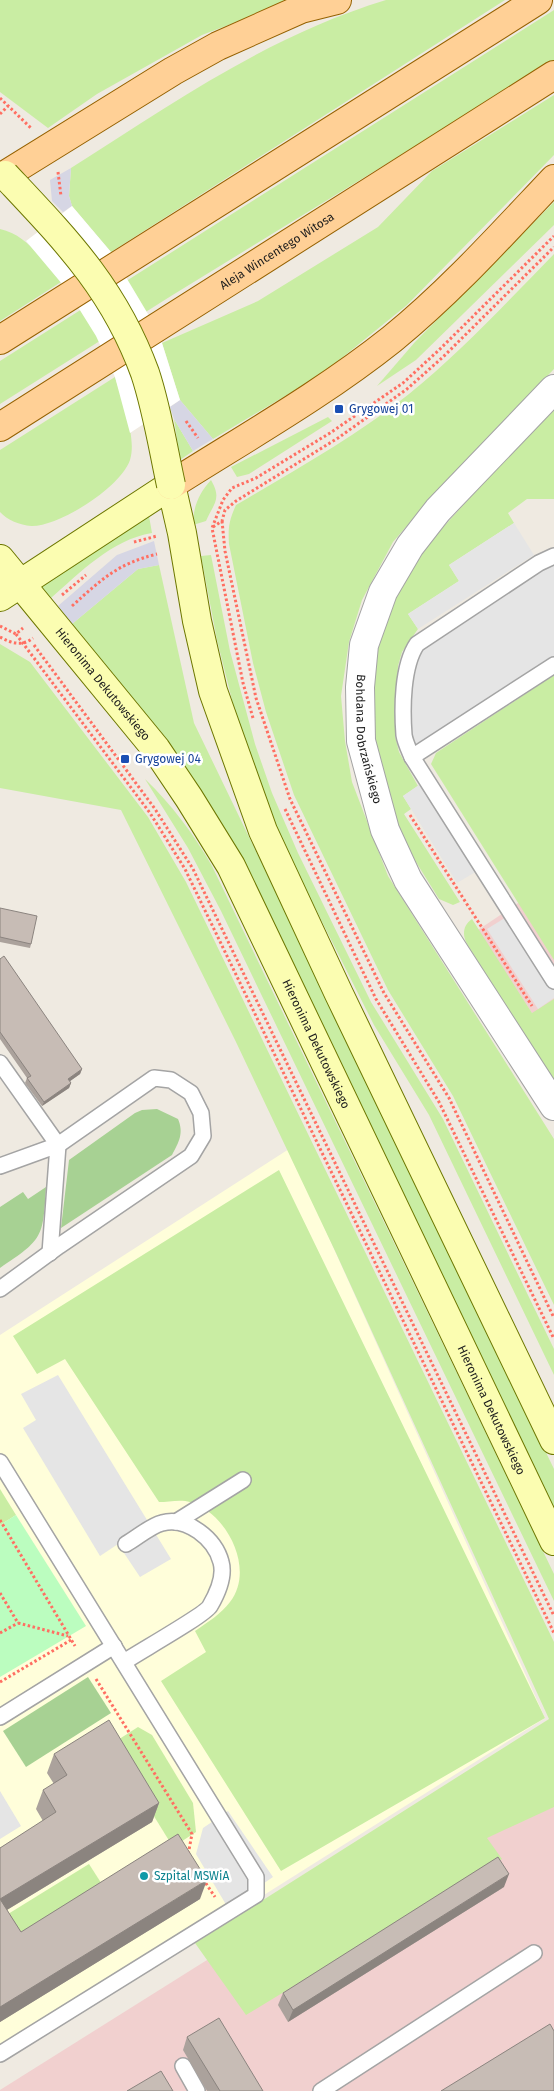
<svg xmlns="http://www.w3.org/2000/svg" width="554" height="2091" font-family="'Fira Sans',sans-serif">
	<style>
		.commercial { fill: #f1d0cf }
		.education { fill: #fffeda }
		.grass { fill: #c9eda3 }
		.forest { fill: #a7d193 }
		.park { fill: #bbfdbf }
		.parking { fill: #e5e5e5 }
		.plaza { fill: #d6d6e4 }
		.pier { fill: #fff }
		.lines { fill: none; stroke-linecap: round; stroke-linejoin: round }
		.lane-casing { stroke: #a4a4a4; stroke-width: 18 }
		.street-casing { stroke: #a4a4a4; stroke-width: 30 }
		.secondary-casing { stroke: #6d7700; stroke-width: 30 }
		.primary-casing { stroke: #956100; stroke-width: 30 }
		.path { stroke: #ff6f62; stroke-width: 3; stroke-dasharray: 2.5 2.5; stroke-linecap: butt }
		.lane { stroke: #fff; stroke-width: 15 }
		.street { stroke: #fff; stroke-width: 28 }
		.secondary { stroke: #fbfdb1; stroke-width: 28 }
		.primary { stroke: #ffd096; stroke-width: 28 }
		.secondary-bridge-casing { stroke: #6d7700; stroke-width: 30; stroke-linecap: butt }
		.secondary-bridge { stroke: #fbfdb1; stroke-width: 28 }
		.wall { fill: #aba29c }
		.shaded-wall { fill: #8b847f }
		.building { fill: #c7bcb5; stroke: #8b847f }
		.transit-dot { fill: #1a4fb4; stroke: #fff; stroke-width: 2 }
		.culture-dot { fill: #0f9aa8; stroke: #fff; stroke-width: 2 }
		.labels { text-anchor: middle; stroke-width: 5; stroke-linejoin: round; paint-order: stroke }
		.street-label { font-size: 12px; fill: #1d1d1d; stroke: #fff }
		.transit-label { font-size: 12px; fill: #164399; stroke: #fff; text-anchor: start }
		.culture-label { font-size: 12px; fill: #0d838f; stroke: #fff; text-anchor: start }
	</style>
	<rect width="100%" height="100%" fill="#efeae1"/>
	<g class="commercial">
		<path d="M 554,879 L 554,1047 L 478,930 Z"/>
		<path d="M 554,1742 L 554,2091 L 0,2091 L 0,2090 Z"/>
	</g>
	<path class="education" d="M 289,1149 L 545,1718 L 0,2061 L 0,1335 Z"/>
	<g class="grass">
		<path d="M 0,0 L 294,0 L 202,35 L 97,94 L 48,128 L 0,92 Z"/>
		<path d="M 386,0 L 505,0 L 111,252 L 72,206 L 69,196 L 71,168 C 173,103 268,36 386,0 Z"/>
		<path d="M 554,10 L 554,61 L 171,296 L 0,404 L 0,361 Z"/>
		<path d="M 554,95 L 554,155 L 407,305 L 322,374 L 213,439 L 180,400 L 162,343 L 258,301 L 378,227 L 432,171 Z"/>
		<path d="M 554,202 L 554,225 L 416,360 L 377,386 L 415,342 Z"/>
		<path d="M 0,229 C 28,235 44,262 61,282 L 0,321 Z"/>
		<path d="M 554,254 L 554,369 L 436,492 L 393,542 L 362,600 L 349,642 L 341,696 L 345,741 L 352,782 L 388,876 L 554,1139 L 554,1305 L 453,1096 L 388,990 L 294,795 L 266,712 L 253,663 L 229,544 C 228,527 229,521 236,505 C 295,470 355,437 409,394 C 461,352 507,302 554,254 Z"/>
		<path d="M 115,377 C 122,399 137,438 130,460 C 121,487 59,527 31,526 C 20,525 7,520 0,512 L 0,450 Z"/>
		<path d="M 554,410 L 554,499 L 527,499 L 508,513 L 514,523 L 449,565 L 459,581 L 408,614 L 418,629 L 402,652 L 398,666 L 395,736 L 399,752 L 418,786 L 403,796 L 411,809 L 404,814 L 460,902 L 453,905 L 439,899 L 411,854 L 394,814 L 370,736 L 371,677 L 381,631 L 398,590 L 427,545 L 475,492 Z"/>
		<path d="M 328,417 L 332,421 L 249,474 L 237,477 L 231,467 Z"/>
		<path d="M 174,419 L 193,451 L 180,460 Z"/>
		<path d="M 211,480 C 222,499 214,503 206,521 L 193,525 C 193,507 199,493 211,480 Z"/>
		<path d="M 149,516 L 152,533 C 111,540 81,572 51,598 L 39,585 Z"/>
		<path d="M 211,555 L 230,651 L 255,744 L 272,793 L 298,853 L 371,1002 L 443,1119 L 554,1349 L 554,1375 L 429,1115 L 374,1025 L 303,884 L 273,820 L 236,716 L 217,640 L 201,556 Z"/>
		<path d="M 159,565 L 194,723 L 554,1469 L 554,1509 L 252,884 L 215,814 L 166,738 L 72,624 L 138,569 Z"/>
		<path d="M 0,644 L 30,662 L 148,817 L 186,882 L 554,1642 L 554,1807 L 487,1838 L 502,1859 L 246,2015 L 195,1943 L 549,1719 L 336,1253 L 236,1042 L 121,810 L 0,788 Z"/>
		<path d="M 554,675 L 554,960 L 431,764 L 436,753 Z"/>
		<path d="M 145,779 C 172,805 193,833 212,866 L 554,1574 L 554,1601 L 221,911 L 188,848 Z"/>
		<path d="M 472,919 L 532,1013 L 554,999 L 554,1082 L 467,944 C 462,935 463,925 472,919 Z"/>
		<path d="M 279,1170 L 545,1718 L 281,1871 L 161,1681 L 206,1652 L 195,1631 C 208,1622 221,1614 230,1602 C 256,1569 226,1512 190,1502 C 181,1499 168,1502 159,1502 L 65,1359 L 37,1374 L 13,1336 Z"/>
		<path d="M 0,1489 L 16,1515 L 0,1525 Z"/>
		<path d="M 138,1727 L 152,1735 L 193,1803 L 196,1832 L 173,1847 L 110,1745 Z"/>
		<path d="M 89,1864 L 105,1889 L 14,1945 L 0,1919 Z"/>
	</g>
	<g class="forest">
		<path d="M 157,1109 L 178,1119 C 184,1133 179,1142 172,1155 L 61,1228 L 69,1160 L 135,1113 L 142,1110 Z"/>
		<path d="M 46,1187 C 43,1238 43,1239 0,1268 L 0,1207 L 23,1192 L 28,1199 Z"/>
		<path d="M 88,1677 L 111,1713 L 26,1767 L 3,1731 Z"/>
	</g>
	<path class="park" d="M 16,1515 L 86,1626 L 0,1677 L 0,1525 Z"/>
	<g class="parking">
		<path d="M 514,523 L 534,555 L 418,629 L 408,614 L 459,581 L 449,565 Z"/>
		<path d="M 554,556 L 554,665 L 412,757 L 404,703 L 412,651 Z"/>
		<path d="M 426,780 L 482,868 L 457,883 L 403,796 Z"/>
		<path d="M 511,914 L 554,981 L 554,998 L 538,1009 L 487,929 Z"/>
		<path d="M 58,1375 L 171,1559 L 140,1577 L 118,1544 L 100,1556 L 23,1428 L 36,1420 L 21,1394 Z"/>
		<path d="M 0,1791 L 21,1826 L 0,1839 Z"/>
		<path d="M 228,1811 L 273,1877 L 228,1908 L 196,1854 L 203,1828 Z"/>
	</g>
	<g class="plaza">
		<path d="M 71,168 L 69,196 L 72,206 L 63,212 L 52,201 L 50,180 Z"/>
		<path d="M 180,400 L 213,439 L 193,451 L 174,419 L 170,407 Z"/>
		<path d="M 154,541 L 159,565 L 138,569 L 72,624 L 58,606 L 117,555 Z"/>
	</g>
	<path class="pier" d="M 72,206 L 111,252 L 148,314 L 162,343 L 180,400 L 130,433 L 115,377 L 96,336 L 68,291 L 26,241 Z"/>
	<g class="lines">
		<g class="lane-casing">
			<g id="lane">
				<path d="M 554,556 L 539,563 L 417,644 C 402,666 402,709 404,735 C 405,742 409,750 412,757 L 554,981"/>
				<path d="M 412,757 L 554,665"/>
				<path d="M 0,1063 L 58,1145 L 154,1078 L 171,1080 L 191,1093 L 201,1113 L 203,1136 L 191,1156 L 59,1246 L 0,1289"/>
				<path d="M 0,1166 L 58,1145 L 50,1253"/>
				<path d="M 0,1462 L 256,1877 L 256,1895 L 0,2054"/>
				<path d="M 176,1522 L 243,1480"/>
				<path d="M 124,1662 C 137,1653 205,1615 210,1606 C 217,1594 225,1576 221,1562 C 215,1539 187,1516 162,1523 C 150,1526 137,1538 126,1544"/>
				<path d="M 0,1717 L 114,1646"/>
				<path d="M 183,2066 L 197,2091"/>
				<path d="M 321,2091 L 534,1953"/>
			</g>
		</g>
		<g class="street-casing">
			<g id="street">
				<path id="s1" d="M 554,389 L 438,510 L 410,546 L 383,592 L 364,645 L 360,687 L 361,741 L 385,830 L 408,880 L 554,1106"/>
			</g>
		</g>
		<g class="secondary-casing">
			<g id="secondary">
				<path id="s2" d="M 0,559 L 156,749 L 189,798 L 231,866 L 554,1541"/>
				<path d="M 0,597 L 171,485 L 182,533 L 197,621 L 213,691 L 263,831 L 339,994 L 554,1440"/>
			</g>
		</g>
		<g class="primary-casing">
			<g id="primary">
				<path d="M 5,175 L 173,71 L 218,46 L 301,9 L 337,0"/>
				<path d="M 0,340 L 538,0"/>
				<path id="s3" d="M 0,427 L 554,75"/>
				<path d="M 171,485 C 245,438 323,394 392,339 C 451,291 502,234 554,179"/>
			</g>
		</g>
		<g class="path">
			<path d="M 0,98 L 32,129"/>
			<path d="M 0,114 L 8,106"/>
			<path d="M 58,172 L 61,196"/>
			<path d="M 186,421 L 198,438"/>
			<path d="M 222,521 L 225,551 L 256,698 L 290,799 L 384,993 L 449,1098 L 554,1318"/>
			<path d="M 213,527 L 222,521 L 225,510 L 236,501 L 338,438 L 407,389 L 443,357 L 554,247"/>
			<path d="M 134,542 L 157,536"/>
			<path d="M 62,595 L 86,575"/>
			<path d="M 72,606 C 102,579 117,564 157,554"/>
			<path d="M 0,626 L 16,634 L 23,628"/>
			<path d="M 16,634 L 150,813 L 185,869 L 554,1633"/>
			<path d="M 0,637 C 11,643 22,647 33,638"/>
			<path d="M 34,645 L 155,809 L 193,869 L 554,1616"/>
			<path d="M 253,718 L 243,683 L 212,528 L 223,500 L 232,488 L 256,478 L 330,433 L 403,383 L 439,350 L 554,236"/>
			<path d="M 285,809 L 376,999 L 439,1102 L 554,1339"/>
			<path d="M 410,815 L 532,1006"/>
			<path d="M 0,1520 L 75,1646"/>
			<path d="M 0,1593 L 18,1623 L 68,1636"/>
			<path d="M 0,1633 L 18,1623"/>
			<path d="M 96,1679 L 192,1834 L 188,1855"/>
			<path d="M 0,1682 L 71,1640"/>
			<path d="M 203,1879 L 215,1897"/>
		</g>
		<use href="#lane" class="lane"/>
		<use href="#street" class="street"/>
		<use href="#secondary" class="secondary"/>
		<use href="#primary" class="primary"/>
		<g class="secondary-bridge-casing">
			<path id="secondary-bridge" d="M 5,175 C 65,239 114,288 145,373 C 157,409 163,448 171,485"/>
		</g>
		<use href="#secondary-bridge" class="secondary-bridge"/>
	</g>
	<g class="wall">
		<path d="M 0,908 L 31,944 L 30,948 L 0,942 Z"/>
		<path d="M 0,959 L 82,1069 L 80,1074 L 70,1081 L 71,1083 L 69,1088 L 42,1106 L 25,1083 L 27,1078 L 0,1039 Z"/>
		<path d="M 54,1754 L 159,1803 L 152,1822 L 7,1910 L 21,1932 L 200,1899 L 0,2022 L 0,1848 L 43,1821 L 36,1809 L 43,1790 L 54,1784 L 47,1773 Z"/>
		<path d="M 504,1887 L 288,2022 L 278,2005 L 283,1993 Z"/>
		<path d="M 187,2037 L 263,2091 L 207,2091 L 183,2050 Z"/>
	</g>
	<g class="shaded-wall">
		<path d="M 82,1069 L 80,1074 L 66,1084 L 68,1079 Z"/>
		<path d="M 71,1083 L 69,1088 L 42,1106 L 44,1102 Z"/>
		<path d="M 159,1803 L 152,1822 L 0,1914 L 0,1899 Z"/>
		<path d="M 509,1874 L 504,1887 L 288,2022 L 293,2010 Z"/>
		<path d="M 207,1880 L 200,1899 L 0,2022 L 0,2007 Z"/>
	</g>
	<g class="building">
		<path d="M 0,908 L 37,916 L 31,944 L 0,937 Z"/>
		<path d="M 4,956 L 82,1069 L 68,1079 L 71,1083 L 44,1102 L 27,1078 L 31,1076 L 0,1032 L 0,959 Z"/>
		<path d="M 109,1720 L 159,1803 L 0,1899 L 21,1932 L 178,1834 L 207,1880 L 0,2007 L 0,1848 L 56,1812 L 43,1790 L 67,1775 L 54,1754 Z"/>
		<path d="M 498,1857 L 509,1874 L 293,2010 L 283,1993 Z"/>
		<path d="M 219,2018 L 263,2091 L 220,2091 L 187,2037 Z"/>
		<path d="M 550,2024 L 554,2031 L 554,2091 L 441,2091 Z"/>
		<path d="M 161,2071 L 173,2091 L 127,2091 Z"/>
	</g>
	<g class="transit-dot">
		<rect x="334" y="404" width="10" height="10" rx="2.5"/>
		<rect x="120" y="754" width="10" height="10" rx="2.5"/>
	</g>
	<circle class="culture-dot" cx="144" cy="1876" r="5"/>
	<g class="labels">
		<g class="street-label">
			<text dy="4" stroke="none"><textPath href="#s3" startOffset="328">Aleja Wincentego Witosa</textPath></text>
			<text dy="4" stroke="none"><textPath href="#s2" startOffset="162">Hieronima Dekutowskiego</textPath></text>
			<text dy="4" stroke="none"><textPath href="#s1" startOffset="418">Bohdana Dobrzańskiego</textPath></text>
			<text dy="4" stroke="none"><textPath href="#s2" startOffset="582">Hieronima Dekutowskiego</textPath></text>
			<text dy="4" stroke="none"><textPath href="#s2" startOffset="988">Hieronima Dekutowskiego</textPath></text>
		</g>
		<g class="transit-label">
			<text x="349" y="413">Grygowej 01</text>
			<text x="135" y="763">Grygowej 04</text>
		</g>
		<g class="culture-label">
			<text x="154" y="1880">Szpital MSWiA</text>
		</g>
	</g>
</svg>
